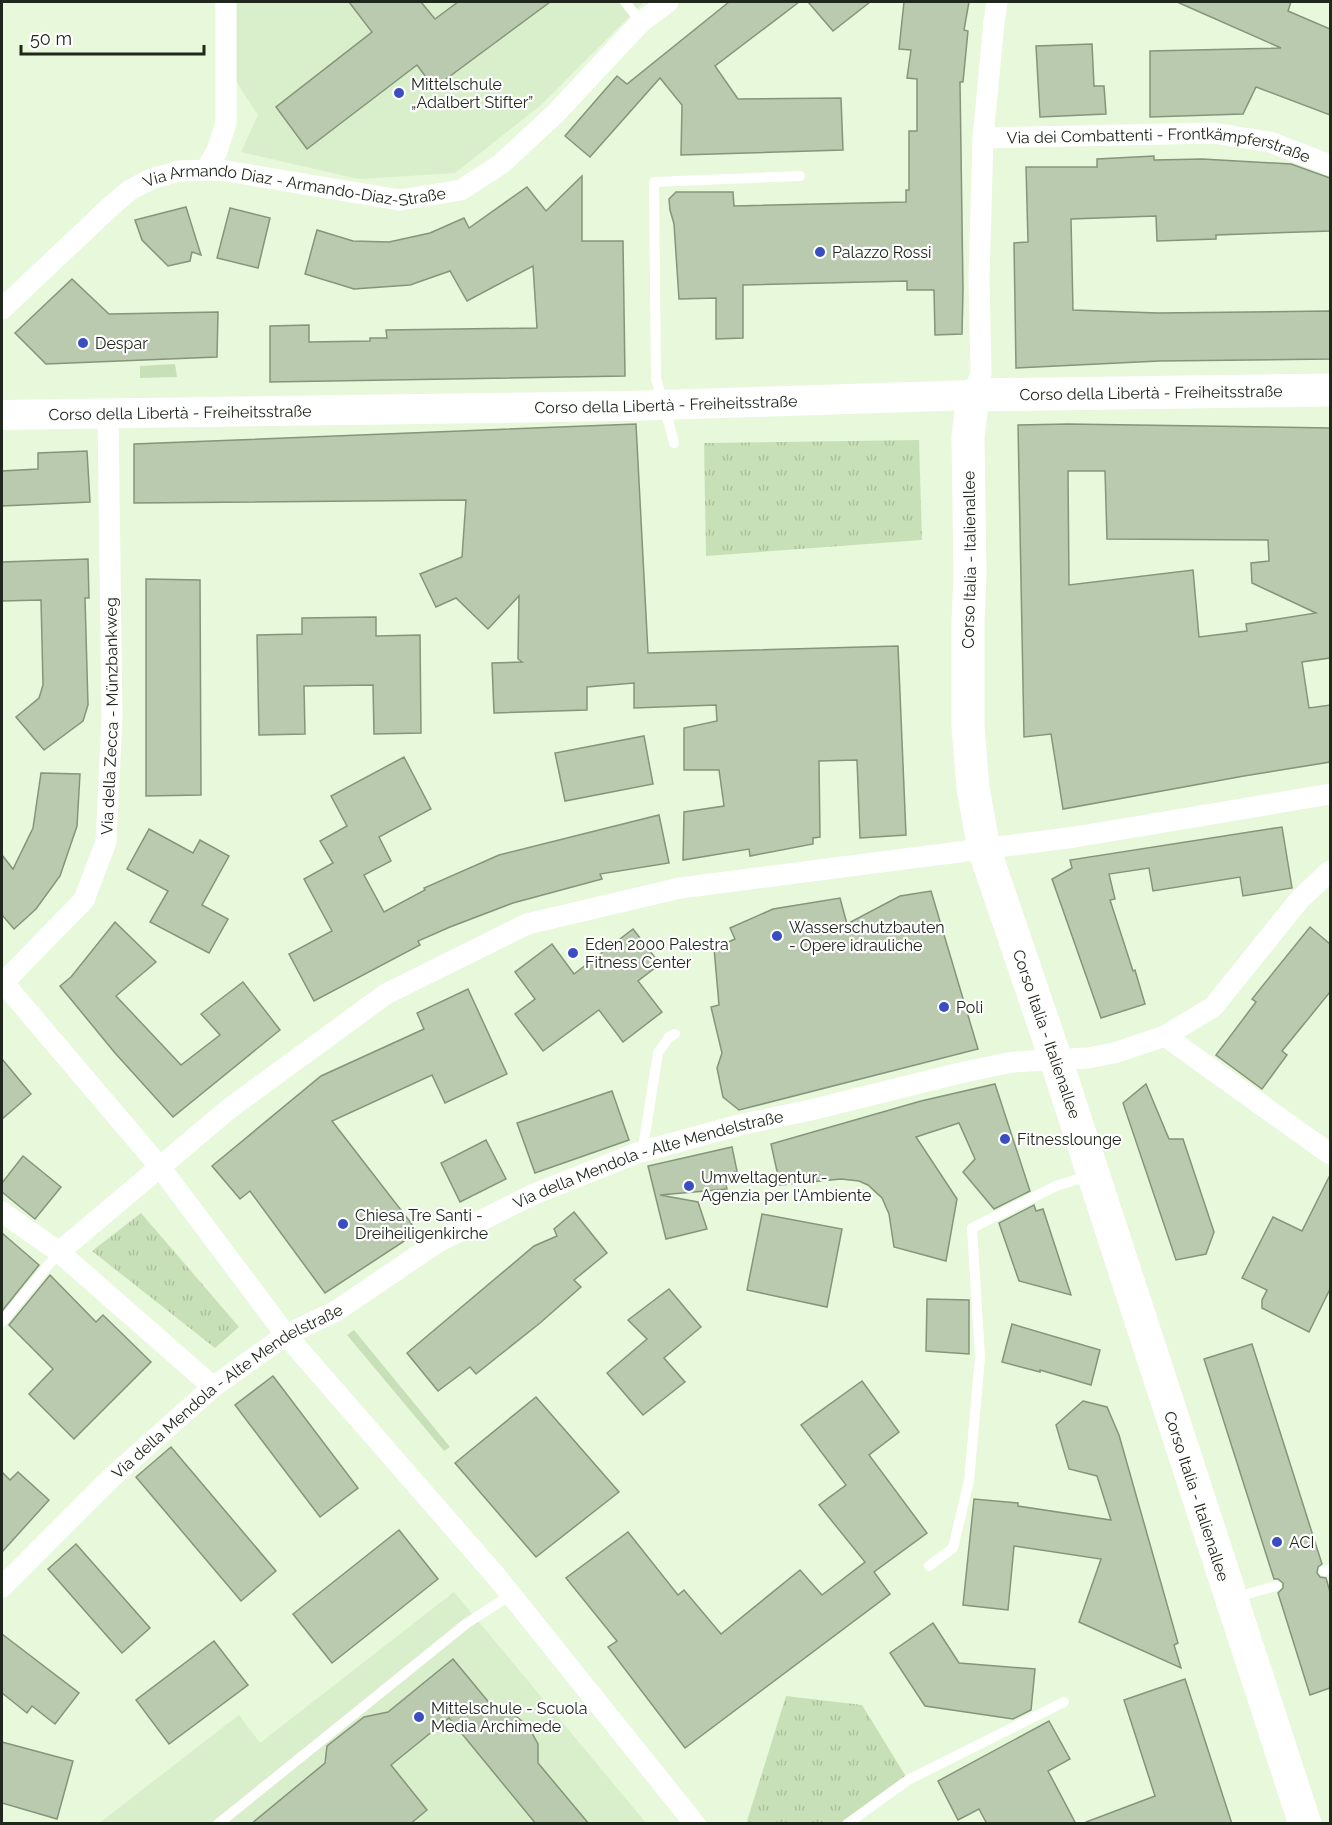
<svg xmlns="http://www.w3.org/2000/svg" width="1332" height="1825" font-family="Raleway,sans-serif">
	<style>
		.built { fill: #d9eeca }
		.grass { fill: #c8e0b7 }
		.park { fill: url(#park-tufts) }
		.building { fill: #bacaae; stroke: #85957a; stroke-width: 1.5; fill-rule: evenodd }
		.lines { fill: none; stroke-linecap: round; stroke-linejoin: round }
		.lane { stroke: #fff; stroke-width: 10 }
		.street { stroke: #fff; stroke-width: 21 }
		.secondary { stroke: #fff; stroke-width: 30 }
		.primary { stroke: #fff; stroke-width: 33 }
		.poi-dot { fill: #3a4ec1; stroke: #fff; stroke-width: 2 }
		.labels { text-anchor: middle; stroke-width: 4.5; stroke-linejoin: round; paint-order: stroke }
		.poi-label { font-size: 16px; fill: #20271c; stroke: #fff; text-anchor: start }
		.street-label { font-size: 16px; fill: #20271c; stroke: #fff }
	</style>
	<defs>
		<pattern id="park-tufts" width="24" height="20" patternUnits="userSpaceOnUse" patternTransform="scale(1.5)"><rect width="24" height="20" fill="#c8e0b7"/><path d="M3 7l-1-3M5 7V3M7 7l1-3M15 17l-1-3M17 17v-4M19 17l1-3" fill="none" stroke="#acc09d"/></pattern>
	</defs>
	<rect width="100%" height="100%" fill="#e7f8db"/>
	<g class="built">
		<path d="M 233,2 L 644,2 L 541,105 L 455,173 L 359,179 L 241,152 L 258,115 L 236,81 Z"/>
		<path d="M 454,1592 L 646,1823 L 98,1824 L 239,1715 L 260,1743 Z"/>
	</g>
	<g class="grass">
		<path d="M 175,364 L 177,377 L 140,378 L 140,366 Z"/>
		<path d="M 354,1330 L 450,1447 L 444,1451 L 347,1335 Z"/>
	</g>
	<g class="park">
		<path d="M 919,440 L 922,540 L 706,556 L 704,443 Z"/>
		<path d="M 141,1213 L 239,1327 L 215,1348 L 92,1251 Z"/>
		<path d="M 786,1696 L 862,1705 L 908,1780 L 847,1823 L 750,1824 L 747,1821 Z"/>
	</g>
	<g class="building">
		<path d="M 349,2 L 421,2 L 435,19 L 458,2 L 550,2 L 434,88 L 417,65 L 307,149 L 276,107 L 372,32 Z"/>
		<path d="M 729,2 L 799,2 L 715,66 L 738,99 L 841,98 L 843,150 L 681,155 L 682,105 L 660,78 L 590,157 L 565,136 L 617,76 L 627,84 Z"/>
		<path d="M 808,2 L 870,2 L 833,31 Z"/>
		<path d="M 904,2 L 969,2 L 964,30 L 968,31 L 963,82 L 960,82 L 963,290 L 962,334 L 935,335 L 934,290 L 907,290 L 907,281 L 743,285 L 743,338 L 716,339 L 716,298 L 679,299 L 674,224 L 670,210 L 669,199 L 676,192 L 733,192 L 734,206 L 906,202 L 906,190 L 909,190 L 909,131 L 917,131 L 917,79 L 907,78 L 911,50 L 899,49 Z"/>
		<path d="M 1177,2 L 1291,2 L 1288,11 L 1330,29 L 1330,115 L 1256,87 L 1243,114 L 1150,117 L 1150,51 L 1281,48 Z"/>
		<path d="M 1092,44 L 1094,86 L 1104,86 L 1106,114 L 1040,117 L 1036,46 Z"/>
		<path d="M 1154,156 L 1154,160 L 1202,159 L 1291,164 L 1330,178 L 1330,231 L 1216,235 L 1216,239 L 1157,241 L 1156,216 L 1071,219 L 1073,310 L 1158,313 L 1330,311 L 1330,359 L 1159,361 L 1016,368 L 1014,243 L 1028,242 L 1026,167 L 1097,167 L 1097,159 Z"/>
		<path d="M 582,176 L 582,241 L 623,241 L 625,376 L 270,382 L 270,326 L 309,325 L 309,342 L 370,341 L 370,338 L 387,338 L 386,330 L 537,328 L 533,266 L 467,301 L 450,271 L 410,285 L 354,289 L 305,274 L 317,230 L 353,241 L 389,242 L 430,233 L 464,218 L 469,228 L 527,187 L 546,211 Z"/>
		<path d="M 186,207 L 201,255 L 192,252 L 190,261 L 168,266 L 142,240 L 135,220 Z"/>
		<path d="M 230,208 L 270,218 L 258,268 L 217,258 Z"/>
		<path d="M 72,279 L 109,314 L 218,312 L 217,357 L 46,364 L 15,333 Z"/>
		<path d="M 636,424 L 648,653 L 898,646 L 906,835 L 860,838 L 857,760 L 819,761 L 820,837 L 813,838 L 813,844 L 750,856 L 749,849 L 683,860 L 684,812 L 724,806 L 719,770 L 684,770 L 684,728 L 717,721 L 716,705 L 634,708 L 634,683 L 587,687 L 587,710 L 494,713 L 492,663 L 522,662 L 518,659 L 519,596 L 488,629 L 456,598 L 436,607 L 420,574 L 462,557 L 466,500 L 134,503 L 134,444 Z"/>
		<path d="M 1068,424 L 1330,428 L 1330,658 L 1302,662 L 1309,708 L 1330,705 L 1330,762 L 1244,776 L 1063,809 L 1051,734 L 1024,737 L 1018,425 ZM 1068,471 L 1105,471 L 1107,539 L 1268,540 L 1269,561 L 1251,563 L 1252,583 L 1316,613 L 1246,624 L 1247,631 L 1199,637 L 1193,570 L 1069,585 Z"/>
		<path d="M 87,451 L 90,502 L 2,506 L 2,471 L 38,469 L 38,453 Z"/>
		<path d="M 88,559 L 89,598 L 85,598 L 88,705 L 83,721 L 44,750 L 16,717 L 39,698 L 43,685 L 41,600 L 2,601 L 2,562 Z"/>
		<path d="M 146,579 L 200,580 L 201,795 L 146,796 Z"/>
		<path d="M 376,617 L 376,636 L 420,635 L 421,733 L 374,734 L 373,685 L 304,686 L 305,734 L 259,735 L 257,635 L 302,634 L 302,618 Z"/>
		<path d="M 644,736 L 653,784 L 565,801 L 555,753 Z"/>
		<path d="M 404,757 L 431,809 L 379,837 L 391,861 L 364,875 L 384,912 L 425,890 L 424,888 L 499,855 L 659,815 L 669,863 L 600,874 L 602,879 L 513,903 L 450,927 L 418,941 L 420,945 L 314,1001 L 289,954 L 332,931 L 304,879 L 333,863 L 320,841 L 347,826 L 331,796 Z"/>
		<path d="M 41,773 L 80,774 L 77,826 L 60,876 L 36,909 L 14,929 L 2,915 L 2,855 L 13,869 L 33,828 Z"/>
		<path d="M 1282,827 L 1292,888 L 1243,896 L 1240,877 L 1153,891 L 1149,868 L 1109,874 L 1115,899 L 1110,900 L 1133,971 L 1135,970 L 1145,1004 L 1101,1018 L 1052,879 L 1072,868 L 1070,860 Z"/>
		<path d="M 149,829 L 193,853 L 200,840 L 229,856 L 202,905 L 228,919 L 209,953 L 150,922 L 168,891 L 127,869 Z"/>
		<path d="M 931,891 L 978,1049 L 739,1110 L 723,1097 L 717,1068 L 722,1053 L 711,1007 L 719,1005 L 714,948 L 735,939 L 730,928 L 773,909 L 840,898 L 847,924 L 900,896 Z"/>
		<path d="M 115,922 L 156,962 L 116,996 L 181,1065 L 220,1035 L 201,1014 L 243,982 L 280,1030 L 173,1117 L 115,1053 L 60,986 L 71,977 Z"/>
		<path d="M 1310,927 L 1330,944 L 1330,992 L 1282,1051 L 1287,1055 L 1262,1089 L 1216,1055 L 1256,1002 L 1252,999 Z"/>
		<path d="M 633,929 L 660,964 L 638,981 L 662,1012 L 623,1042 L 599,1010 L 543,1051 L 515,1014 L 535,999 L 515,972 L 552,944 L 574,974 Z"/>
		<path d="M 468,989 L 507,1074 L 445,1103 L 432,1075 L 332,1121 L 418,1232 L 325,1293 L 250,1191 L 240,1199 L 212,1166 L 321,1076 L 424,1029 L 417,1013 Z"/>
		<path d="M 2,1059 L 31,1094 L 2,1119 Z"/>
		<path d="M 995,1084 L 1030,1191 L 994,1209 L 963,1172 L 975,1159 L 959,1123 L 916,1137 L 957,1199 L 946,1261 L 894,1247 L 889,1214 L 882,1198 L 868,1185 L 859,1181 L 841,1179 L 780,1185 L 771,1144 L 921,1101 Z"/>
		<path d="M 1146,1084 L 1169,1139 L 1183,1139 L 1214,1232 L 1206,1254 L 1176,1260 L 1123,1103 Z"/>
		<path d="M 612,1091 L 629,1140 L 535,1173 L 517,1123 Z"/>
		<path d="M 486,1140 L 506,1179 L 460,1202 L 441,1163 Z"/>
		<path d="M 732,1147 L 737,1171 L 724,1177 L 727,1189 L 660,1195 L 698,1202 L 707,1229 L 666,1239 L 648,1166 Z"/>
		<path d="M 23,1156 L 61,1187 L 35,1219 L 2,1192 L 2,1183 Z"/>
		<path d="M 1330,1175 L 1330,1289 L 1309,1332 L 1262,1308 L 1262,1300 L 1267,1290 L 1242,1278 L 1273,1217 L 1302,1231 Z"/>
		<path d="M 1034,1205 L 1036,1211 L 1043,1209 L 1071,1295 L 1019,1281 L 999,1223 Z"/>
		<path d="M 574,1212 L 607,1253 L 574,1280 L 581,1287 L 540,1323 L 476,1374 L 470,1367 L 438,1391 L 407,1353 L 534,1246 L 557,1236 L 554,1229 Z"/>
		<path d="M 762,1214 L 842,1229 L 827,1307 L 747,1290 Z"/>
		<path d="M 2,1233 L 39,1265 L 2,1311 Z"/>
		<path d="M 50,1275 L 96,1322 L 103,1315 L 151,1362 L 74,1439 L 29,1394 L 53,1369 L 9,1325 Z"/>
		<path d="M 669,1289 L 701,1327 L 664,1358 L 685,1382 L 643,1415 L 607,1373 L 647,1339 L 628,1320 Z"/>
		<path d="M 927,1299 L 969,1300 L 969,1354 L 926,1351 Z"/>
		<path d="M 1012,1324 L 1100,1350 L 1091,1385 L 1040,1370 L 1040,1372 L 1002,1362 Z"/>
		<path d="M 1252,1344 L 1322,1564 L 1318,1567 L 1317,1573 L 1320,1577 L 1326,1578 L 1330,1592 L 1330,1688 L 1310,1695 L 1278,1593 L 1283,1588 L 1283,1583 L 1278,1579 L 1274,1579 L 1204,1359 Z"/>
		<path d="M 273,1376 L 358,1488 L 320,1517 L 235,1405 Z"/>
		<path d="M 862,1381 L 899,1432 L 869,1455 L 927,1533 L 874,1572 L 890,1594 L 685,1748 L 608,1647 L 617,1641 L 566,1578 L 628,1532 L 678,1595 L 684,1590 L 721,1634 L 800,1570 L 822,1595 L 865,1562 L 819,1505 L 846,1485 L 801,1425 Z"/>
		<path d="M 536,1397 L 619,1492 L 536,1557 L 455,1463 Z"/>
		<path d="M 1083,1401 L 1107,1407 L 1119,1435 L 1178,1643 L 1174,1645 L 1181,1668 L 1079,1622 L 1101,1559 L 1014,1546 L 1008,1610 L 963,1605 L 974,1499 L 1018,1503 L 1018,1506 L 1111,1520 L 1097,1476 L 1069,1469 L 1056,1425 Z"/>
		<path d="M 171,1447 L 276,1571 L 241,1601 L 136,1477 Z"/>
		<path d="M 2,1472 L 10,1480 L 18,1472 L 49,1500 L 2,1552 Z"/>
		<path d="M 399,1530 L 438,1579 L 332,1663 L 293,1614 Z"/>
		<path d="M 76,1544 L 150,1628 L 122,1653 L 48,1569 Z"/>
		<path d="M 933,1623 L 959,1663 L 1035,1669 L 1031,1710 L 1013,1719 L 925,1706 L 890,1653 Z"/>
		<path d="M 2,1634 L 79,1693 L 55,1724 L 32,1706 L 27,1713 L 2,1693 Z"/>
		<path d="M 214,1641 L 248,1685 L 169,1744 L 136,1700 Z"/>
		<path d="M 453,1659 L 496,1711 L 512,1713 L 528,1726 L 538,1744 L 538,1763 L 589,1824 L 536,1824 L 449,1718 L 391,1765 L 427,1810 L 410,1824 L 251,1824 L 325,1763 L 327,1746 L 364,1717 L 388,1712 Z"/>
		<path d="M 1185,1679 L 1232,1824 L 1086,1824 L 1086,1822 L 1155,1796 L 1124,1700 Z"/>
		<path d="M 1049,1721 L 1070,1759 L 1048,1771 L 1076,1824 L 987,1824 L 979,1809 L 958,1820 L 938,1781 Z"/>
		<path d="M 2,1742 L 73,1761 L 57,1819 L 2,1803 Z"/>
	</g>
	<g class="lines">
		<g class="lane">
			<path d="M 625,2 L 641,22"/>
			<path d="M 674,443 L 664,405 L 656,379 L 654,182 L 800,176"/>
			<path d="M 645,1151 L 644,1141 L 658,1053 L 669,1037 L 675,1034"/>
			<path d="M 2,1322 L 59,1252"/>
			<path d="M 929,1566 L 953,1548 L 969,1481 L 980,1357 L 972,1228 L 1056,1186 L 1091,1175"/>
			<path d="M 1324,1571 L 1330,1569"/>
			<path d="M 1233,1598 L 1276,1586"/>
			<path d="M 218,1824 L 467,1623 L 511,1595"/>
			<path d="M 847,1824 L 908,1780 L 1064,1702"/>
		</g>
		<g class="street">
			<path id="s1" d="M 983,138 L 1213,133 L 1270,142 L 1330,165"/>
			<path d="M 206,169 L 217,151 L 226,123 L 226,2"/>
			<path id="s2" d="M 2,309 L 110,207 L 130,190 L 151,179 L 179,171 L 221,170 L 400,200 L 461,190 L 501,164 L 555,114 L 641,22 L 668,2"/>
			<path d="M 973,395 L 981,373 L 979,278 L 983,138 L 994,22 L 997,2"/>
			<path d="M 2,981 L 160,1167 L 286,1335 L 496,1576 L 695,1824"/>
			<path id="s3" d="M 3,983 L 84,900 L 106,842 L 112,718 L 108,413"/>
			<path d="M 1165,1036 L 1330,1154"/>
			<path d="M 2,1212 L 59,1252 L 230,1108 L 386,994 L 527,924 L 680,888 L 1075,837 L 1330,794"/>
			<path d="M 59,1252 L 213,1387"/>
			<path id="s4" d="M 2,1587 L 111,1478 L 213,1387 L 286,1335 L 336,1311 L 438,1242 L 532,1195 L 637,1153 L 739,1125 L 815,1109 L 964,1072 L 1013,1062 L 1088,1058 L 1114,1053 L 1165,1036 L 1213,1007 L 1300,899 L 1330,871"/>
		</g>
		<path class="secondary" id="s5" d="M 2,415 L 627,406 L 973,395"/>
		<path class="primary" id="s6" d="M 1305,1824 L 1056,1060 L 984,849 L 973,788 L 968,726 L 968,622 L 970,575 L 968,437 L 973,395 L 1330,390"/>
	</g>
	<g class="poi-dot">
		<circle cx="399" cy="93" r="6"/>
		<circle cx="820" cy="252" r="6"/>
		<circle cx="83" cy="343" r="6"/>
		<circle cx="777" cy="936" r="6"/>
		<circle cx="573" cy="953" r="6"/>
		<circle cx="944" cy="1007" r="6"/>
		<circle cx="1005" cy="1139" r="6"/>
		<circle cx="689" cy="1186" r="6"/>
		<circle cx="343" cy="1224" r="6"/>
		<circle cx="1277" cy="1542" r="6"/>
		<circle cx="419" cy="1717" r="6"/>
	</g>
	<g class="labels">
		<g class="poi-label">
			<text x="411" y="90">Mittelschule<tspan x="411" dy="18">„Adalbert Stifter”</tspan></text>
			<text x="832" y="258">Palazzo Rossi</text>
			<text x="95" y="349">Despar</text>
			<text x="789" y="933">Wasserschutzbauten<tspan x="789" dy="18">- Opere idrauliche</tspan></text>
			<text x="585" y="950">Eden 2000 Palestra<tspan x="585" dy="18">Fitness Center</tspan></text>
			<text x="956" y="1013">Poli</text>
			<text x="1017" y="1145">Fitnesslounge</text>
			<text x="701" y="1183">Umweltagentur -<tspan x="701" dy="18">Agenzia per l'Ambiente</tspan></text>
			<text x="355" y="1221">Chiesa Tre Santi -<tspan x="355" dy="18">Dreiheiligenkirche</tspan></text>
			<text x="1289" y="1548">ACI</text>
			<text x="431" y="1714">Mittelschule - Scuola<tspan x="431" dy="18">Media Archimede</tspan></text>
		</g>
		<g class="street-label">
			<text dy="6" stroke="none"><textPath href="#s1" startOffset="177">Via dei Combattenti - Frontkämpferstraße</textPath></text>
			<text dy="6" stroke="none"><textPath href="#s2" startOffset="344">Via Armando Diaz - Armando-Diaz-Straße</textPath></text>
			<text dy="6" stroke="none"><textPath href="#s6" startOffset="1660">Corso della Libertà - Freiheitsstraße</textPath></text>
			<text dy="6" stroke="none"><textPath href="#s5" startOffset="664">Corso della Libertà - Freiheitsstraße</textPath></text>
			<text dy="6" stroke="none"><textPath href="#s5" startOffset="178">Corso della Libertà - Freiheitsstraße</textPath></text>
			<text dy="6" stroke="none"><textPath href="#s6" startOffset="1317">Corso Italia - Italienallee</textPath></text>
			<text dy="6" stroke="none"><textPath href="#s3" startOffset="304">Via della Zecca - Münzbankweg</textPath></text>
			<text transform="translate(1047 1034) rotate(71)" y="6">Corso Italia - Italienallee</text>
			<text dy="6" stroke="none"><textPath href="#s4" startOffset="786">Via della Mendola - Alte Mendelstraße</textPath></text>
			<text dy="6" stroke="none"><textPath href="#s4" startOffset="300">Via della Mendola - Alte Mendelstraße</textPath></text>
			<text transform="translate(1197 1496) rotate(72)" y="6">Corso Italia - Italienallee</text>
		</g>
	</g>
	<rect width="1332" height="1825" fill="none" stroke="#20271c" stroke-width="6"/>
	<path d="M21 45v9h183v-9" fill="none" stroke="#20271c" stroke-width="3"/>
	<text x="30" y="45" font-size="18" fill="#20271c" stroke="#ffffff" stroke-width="4.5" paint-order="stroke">50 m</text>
</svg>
